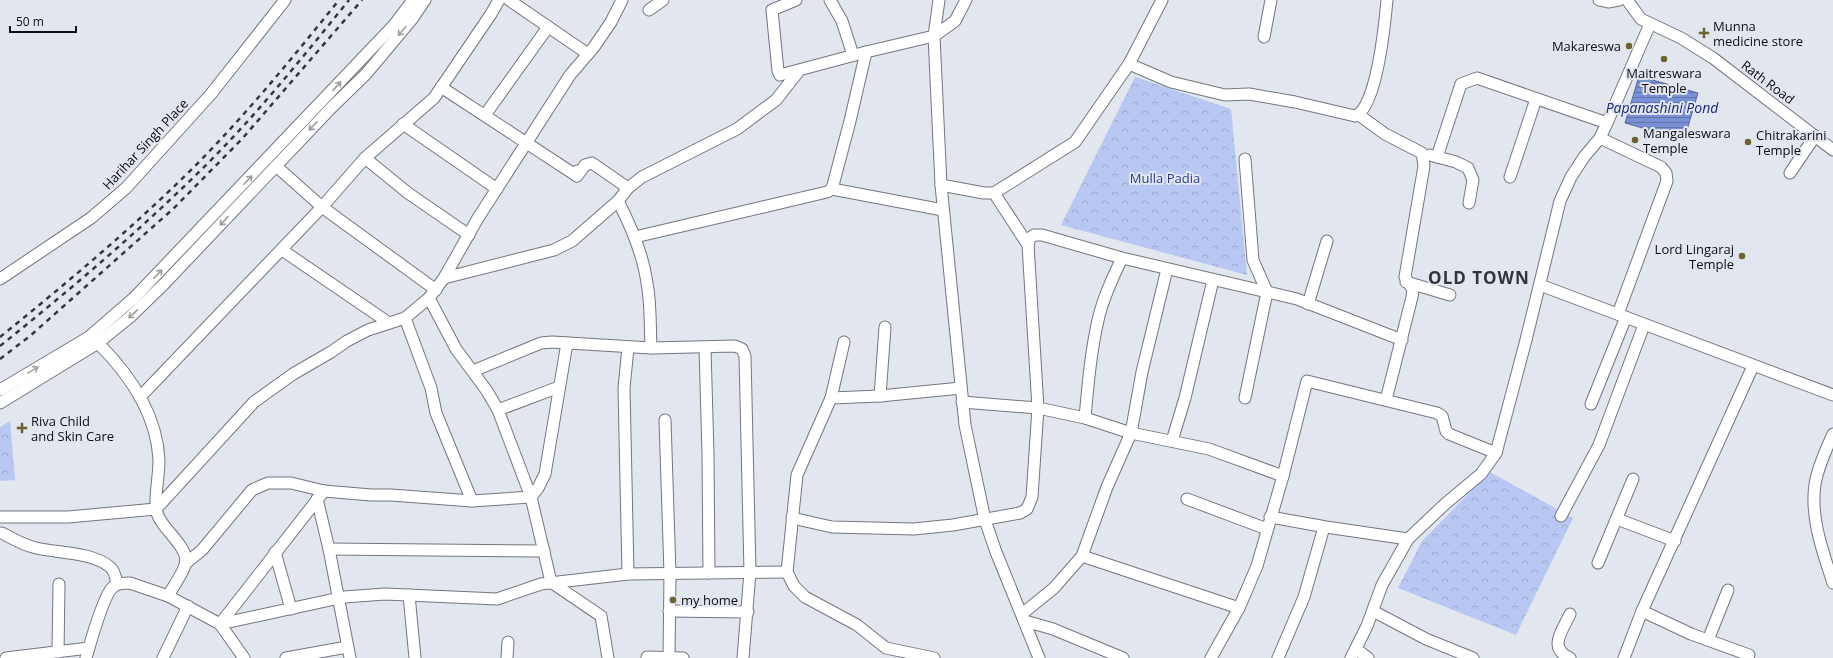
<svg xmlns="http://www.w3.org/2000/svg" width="1833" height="658" font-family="'Open Sans',sans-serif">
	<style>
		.park { fill: url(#park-crowns) }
		.water { fill: url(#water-rules); stroke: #58699a }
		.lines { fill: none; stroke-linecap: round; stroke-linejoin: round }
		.minor-casing { stroke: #73767e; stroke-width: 13 }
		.minor { stroke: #fff; stroke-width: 11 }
		.rail { stroke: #36373c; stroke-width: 2.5; stroke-dasharray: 5 5; stroke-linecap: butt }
		.oneway { stroke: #9e9ea0 }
		.poi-dot { fill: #6c622e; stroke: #e2e6ef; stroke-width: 1.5 }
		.labels { text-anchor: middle; stroke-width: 4; stroke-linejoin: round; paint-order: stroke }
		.poi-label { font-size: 13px; fill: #0c0d11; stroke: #e2e6ef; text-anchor: start }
		.street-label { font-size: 13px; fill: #0c0d11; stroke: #e2e6ef }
		.park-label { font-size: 13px; fill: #2a3c8e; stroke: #e2e6ef }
		.water-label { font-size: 14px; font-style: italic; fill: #1a2878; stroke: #e2e6ef }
		.district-label { font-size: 17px; font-weight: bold; letter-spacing: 1px; fill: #31343b; stroke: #e2e6ef }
	</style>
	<defs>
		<pattern id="park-crowns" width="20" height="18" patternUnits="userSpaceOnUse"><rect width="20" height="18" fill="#b8c8f3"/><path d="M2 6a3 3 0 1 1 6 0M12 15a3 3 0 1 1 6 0" fill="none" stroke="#9dabcf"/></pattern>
		<pattern id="water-rules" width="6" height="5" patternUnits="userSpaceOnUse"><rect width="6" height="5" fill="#7990d5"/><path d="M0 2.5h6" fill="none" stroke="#6274ab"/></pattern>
	</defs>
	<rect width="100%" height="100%" fill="#e2e6ef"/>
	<g class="park">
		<path d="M 1135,77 L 1231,109 L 1247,275 L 1061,225 Z"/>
		<path d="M 10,421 L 15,480 L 0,481 L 0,427 Z"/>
		<path d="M 1490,472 L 1573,518 L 1516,635 L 1398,588 L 1422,541 Z"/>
	</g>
	<path class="water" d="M 1639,76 L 1698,93 L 1684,140 L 1625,123 Z"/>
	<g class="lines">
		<g class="minor-casing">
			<g id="minor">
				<path d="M 509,0 L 588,54"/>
				<path d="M 796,0 L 772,10 L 778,71 L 780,75 L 866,52 L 934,36 L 955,21 L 966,0"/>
				<path d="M 830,0 L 842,21 L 853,55"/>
				<path d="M 939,0 L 934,36 L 941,185 L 965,425 L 985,520 L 996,552 L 1039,658"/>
				<path d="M 1599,0 L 1608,2 L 1619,0"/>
				<path d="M 1627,0 L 1641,19 L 1681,38 L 1713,58 L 1833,150"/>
				<path d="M 649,10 L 663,0"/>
				<path d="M 1264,37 L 1271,0"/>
				<path d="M 1129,64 L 1162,0"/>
				<path d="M 441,87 L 577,176"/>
				<path d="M 485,115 L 548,27"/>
				<path d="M 1359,115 L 1385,134 L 1422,153 L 1424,166 L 1405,277 L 1413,290 L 1412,297 L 1386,400"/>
				<path d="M 403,124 L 497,189"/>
				<path d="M 1600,138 L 1661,167 L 1666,173 L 1667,181 L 1618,314"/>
				<path d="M 1430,155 L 1456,162 L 1468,168 L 1473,180 L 1469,203"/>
				<path d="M 1437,157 L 1461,84 L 1477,78 L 1607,123"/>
				<path d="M 365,158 L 408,193 L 469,235"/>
				<path d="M 1245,159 L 1253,260 L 1267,292 L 1245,398"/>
				<path d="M 276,166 L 322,207 L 365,158 L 434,98 L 491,14 L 499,0"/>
				<path d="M 577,171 L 577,176 L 585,165 L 592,163 L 628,188"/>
				<path d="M 1790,173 L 1815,136"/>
				<path d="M 1510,177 L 1536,99"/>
				<path d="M 941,185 L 984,193 L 994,193 L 1075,142 L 1129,64 L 1171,82 L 1225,95 L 1249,94 L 1295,102 L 1355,116 C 1377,109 1385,22 1387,0"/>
				<path d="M 832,189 L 943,210"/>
				<path d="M 994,193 L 1028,245"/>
				<path d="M 618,201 C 632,228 643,254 647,283 C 651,304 650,327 651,348"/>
				<path d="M 635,237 L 827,192 L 832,189 L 850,121 L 866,52"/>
				<path d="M 282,250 L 389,323"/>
				<path d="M 444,278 L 554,250 L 572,241 L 618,201 L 628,188 L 642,177 L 737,129 L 776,100 L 798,72"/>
				<path d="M 0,279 L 91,218 L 126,188 L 211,94 L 285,0"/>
				<path d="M 1406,282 L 1450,295"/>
				<path d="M 1540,285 L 1833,395"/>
				<path d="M 429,298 L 456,349 L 487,391 L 498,410 L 531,497 L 551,582 L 601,616 L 608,658"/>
				<path d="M 1308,304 L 1327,241"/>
				<path d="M 405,318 L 431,388 L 436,413 L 472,501"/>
				<path d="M 844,342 L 831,398 L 797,475 L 787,572 L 794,586 L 805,597 L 857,625 L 886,648 L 934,658"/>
				<path d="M 98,343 C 129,374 157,415 159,460 C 159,476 155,493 156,509 C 157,516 161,522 166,528 C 194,561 190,559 168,596"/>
				<path d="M 705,348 L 708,454 L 709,573"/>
				<path d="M 473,371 L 541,343 L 552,342 L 651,348 L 735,346 L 742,349 L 745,356 L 750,572 L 743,658"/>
				<path d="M 0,390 L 89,337 L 134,298 L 394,25 L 413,0"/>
				<path d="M 880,396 L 885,327"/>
				<path d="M 140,397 L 322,207 L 436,290"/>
				<path d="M 831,398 L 880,396 L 961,388"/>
				<path d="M 962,402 L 1038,408 L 1085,418 L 1131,433 L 1209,449 L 1283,476"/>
				<path d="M 0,403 L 98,343 L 130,317 L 164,284 L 332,107 L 366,74 L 412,19 L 425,0"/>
				<path d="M 1591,404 L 1626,317"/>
				<path d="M 498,410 L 559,387"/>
				<path d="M 1085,418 C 1088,384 1091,349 1099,316 C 1104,296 1113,277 1122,258"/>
				<path d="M 665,420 L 670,573 L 669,658"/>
				<path d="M 1833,434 C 1826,450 1818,466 1815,484 C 1810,518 1823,552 1833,583"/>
				<path d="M 1172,441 L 1185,398 L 1213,280"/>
				<path d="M 317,499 L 329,549 L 350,658"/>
				<path d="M 1187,499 L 1267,529"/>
				<path d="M 1561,516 L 1599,445 L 1644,325"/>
				<path d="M 0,517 L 68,517 L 156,509 L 254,402 L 293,374 L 331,352 L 347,341 L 368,330 L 405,318 L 429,298 L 444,278 L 478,218 L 570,75 L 594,47 L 611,22 L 622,0"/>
				<path d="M 1270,517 L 1326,527 L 1408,539"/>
				<path d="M 792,518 L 832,527 L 914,529 L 953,525 L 1020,513 L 1027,509 L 1032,497 L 1038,408 L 1028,245 L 1030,238 L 1034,235 L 1042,235 L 1122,258 L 1297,299 L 1402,340"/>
				<path d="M 1617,519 L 1675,541"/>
				<path d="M 2,533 C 13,539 23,545 36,548 C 57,553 93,552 110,567 C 115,571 116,579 117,584"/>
				<path d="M 329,549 L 544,551"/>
				<path d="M 275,552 L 291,609"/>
				<path d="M 1082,556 L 1239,608"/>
				<path d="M 186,563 L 202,550 L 252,490 L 268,483 L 291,483 L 324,491 L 371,495 L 391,495 L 472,501 L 531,497 L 538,488 L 545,474 L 567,343"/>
				<path d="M 1598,563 L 1633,479"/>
				<path d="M 628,574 L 624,388 L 628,348"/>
				<path d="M 409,595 L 415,658"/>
				<path d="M 669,611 L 748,612"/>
				<path d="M 1373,611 L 1426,639 L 1473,658"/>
				<path d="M 1642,611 L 1691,634 L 1749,655"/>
				<path d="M 1022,614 L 1054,588 L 1082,556 L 1107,487 L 1131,433 L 1142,372 L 1167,269"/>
				<path d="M 1025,621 L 1053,629 L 1123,658"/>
				<path d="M 1708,640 L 1728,590"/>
				<path d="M 1356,649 L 1368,658"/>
				<path d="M 58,652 L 59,584"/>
				<path d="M 647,657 L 683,658"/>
				<path d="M 6,658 L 89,648"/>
				<path d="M 86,658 C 90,644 103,597 112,588 C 117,583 123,583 130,583 L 168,596 L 220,624 L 344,597 L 385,594 L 497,599 L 541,584 L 628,574 L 787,572"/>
				<path d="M 163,658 L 188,606"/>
				<path d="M 244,658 L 220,624 L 324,491"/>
				<path d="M 286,658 L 347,647"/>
				<path d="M 507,658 L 508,642"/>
				<path d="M 1211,658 L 1239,608 L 1257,566 L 1283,476 L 1307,381 L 1437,413 L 1442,416 L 1446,431 L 1449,434 L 1496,453"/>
				<path d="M 1278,658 L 1304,597 L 1324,527"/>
				<path d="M 1351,658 L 1367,626 L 1382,585 L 1408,539 L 1445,504 L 1481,474 L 1496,453 L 1526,340 L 1560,201 L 1571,177 L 1584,157 L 1600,138 L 1607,123 L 1650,24"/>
				<path d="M 1570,658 C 1547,648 1563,630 1570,614"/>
				<path d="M 1624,658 L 1642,611 L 1753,366"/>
			</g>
		</g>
		<use href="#minor" class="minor"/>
		<g class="rail">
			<path d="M 0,337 C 68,282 136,225 198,163 C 249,111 294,56 339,0"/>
			<path d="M 0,346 C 70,290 138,232 202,169 C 255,117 302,58 349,0"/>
			<path d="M 0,359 L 30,336 L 173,209 L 242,139 L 362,0"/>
		</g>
	</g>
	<defs><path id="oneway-shaft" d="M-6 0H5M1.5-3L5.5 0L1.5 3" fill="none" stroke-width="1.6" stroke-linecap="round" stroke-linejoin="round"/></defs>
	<g class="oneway">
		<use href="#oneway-shaft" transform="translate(402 31) rotate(130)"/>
		<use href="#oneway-shaft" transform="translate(337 86) rotate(-47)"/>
		<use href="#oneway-shaft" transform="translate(313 126) rotate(133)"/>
		<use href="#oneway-shaft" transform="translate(248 180) rotate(-46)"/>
		<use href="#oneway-shaft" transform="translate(224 221) rotate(133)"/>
		<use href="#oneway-shaft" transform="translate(158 274) rotate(-46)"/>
		<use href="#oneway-shaft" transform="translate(133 314) rotate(137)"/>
		<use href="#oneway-shaft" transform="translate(33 370) rotate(-31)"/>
	</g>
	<g class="poi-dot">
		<path d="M1702 27h4v4h4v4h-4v4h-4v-4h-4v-4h4z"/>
		<circle cx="1629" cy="46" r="4"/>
		<circle cx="1664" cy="59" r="4"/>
		<circle cx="1635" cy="140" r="4"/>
		<circle cx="1748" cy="142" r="4"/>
		<circle cx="1742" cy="256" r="4"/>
		<path d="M20 422h4v4h4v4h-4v4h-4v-4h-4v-4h4z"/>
		<circle cx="673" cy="600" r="4"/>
	</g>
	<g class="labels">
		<g class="poi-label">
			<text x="1713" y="31">Munna<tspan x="1713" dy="15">medicine store</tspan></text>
			<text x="1621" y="51" text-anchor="end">Makareswa</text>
			<text x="1664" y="78" text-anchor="middle">Maitreswara<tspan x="1664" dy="15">Temple</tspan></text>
			<text x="1643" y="138">Mangaleswara<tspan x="1643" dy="15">Temple</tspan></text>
			<text x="1756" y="140">Chitrakarini<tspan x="1756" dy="15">Temple</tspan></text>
			<text x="1734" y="254" text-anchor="end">Lord Lingaraj<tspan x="1734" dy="15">Temple</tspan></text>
			<text x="31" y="426">Riva Child<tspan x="31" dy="15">and Skin Care</tspan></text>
			<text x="681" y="605">my home</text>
		</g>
		<g class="street-label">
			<text transform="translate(1768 82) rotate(37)" y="5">Rath Road</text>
			<text transform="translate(145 144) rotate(-47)" y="5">Harihar Singh Place</text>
		</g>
		<g class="park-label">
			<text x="1165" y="183">Mulla Padia</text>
		</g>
		<g class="water-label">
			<text x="1662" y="113">Papanashini Pond</text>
		</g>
		<g class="district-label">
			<text x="1479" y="284">OLD TOWN</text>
		</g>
	</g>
	<path d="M10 26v6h66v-6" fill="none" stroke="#0c0d11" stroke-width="2"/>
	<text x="16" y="26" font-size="12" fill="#0c0d11" stroke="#e2e6ef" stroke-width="3" paint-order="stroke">50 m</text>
</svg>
